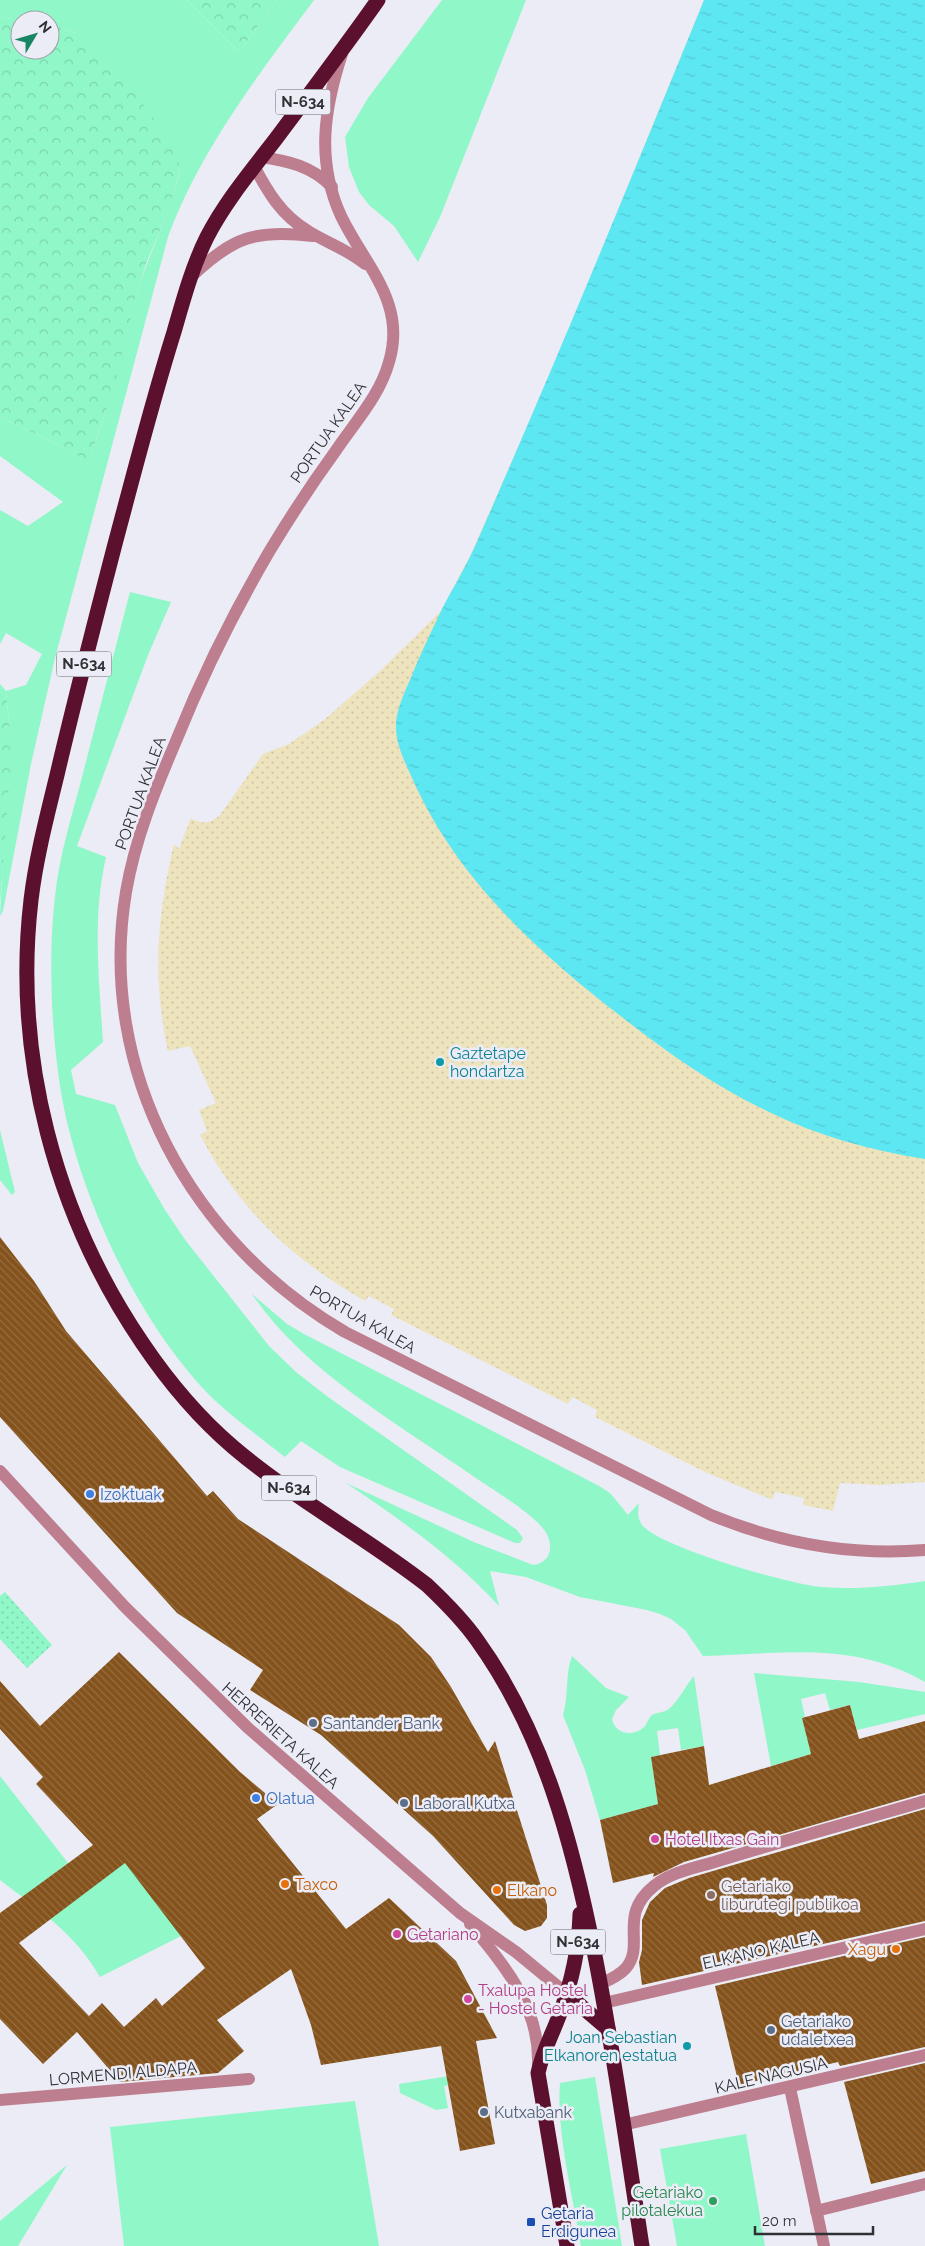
<svg xmlns="http://www.w3.org/2000/svg" width="925" height="2246" font-family="Raleway,sans-serif">
	<style>
		.green { fill: #8ff7c8 }
		.forest { fill: url(#forest-crowns) }
		.sand { fill: url(#sand-dots) }
		.park { fill: url(#park-dots) }
		.water { fill: url(#water-ripples) }
		.building { fill: url(#building-back-hatch); fill-rule: evenodd }
		.lines { fill: none; stroke-linecap: round; stroke-linejoin: round }
		.minor { stroke: #bd7e8f; stroke-width: 12 }
		.highway { stroke: #5b112e; stroke-width: 15 }
		.culture-dot { fill: #0f9aa8; stroke: #ebecf5; stroke-width: 2 }
		.shop-dot { fill: #3f7fe0; stroke: #ebecf5; stroke-width: 2 }
		.service-dot { fill: #5c6f8a; stroke: #ebecf5; stroke-width: 2 }
		.hotel-dot { fill: #d1479c; stroke: #ebecf5; stroke-width: 2 }
		.food-dot { fill: #e8710a; stroke: #ebecf5; stroke-width: 2 }
		.education-dot { fill: #8d6e63; stroke: #ebecf5; stroke-width: 2 }
		.leisure-dot { fill: #2e9e5b; stroke: #ebecf5; stroke-width: 2 }
		.transit-dot { fill: #1a4fb4; stroke: #ebecf5; stroke-width: 2 }
		.labels { text-anchor: middle; stroke-width: 5; stroke-linejoin: round; paint-order: stroke }
		.shield { fill: #ebecf5; stroke: #68696e; stroke-width: 1 }
		.shield-label { font-size: 15px; font-weight: bold; fill: #303134 }
		.street-label { font-size: 16px; fill: #303134; stroke: #ebecf5 }
		.culture-label { font-size: 16px; fill: #0d838f; stroke: #ebecf5; text-anchor: start }
		.shop-label { font-size: 16px; fill: #366cbe; stroke: #ebecf5; text-anchor: start }
		.service-label { font-size: 16px; fill: #4e5e75; stroke: #ebecf5; text-anchor: start }
		.hotel-label { font-size: 16px; fill: #b23c85; stroke: #ebecf5; text-anchor: start }
		.food-label { font-size: 16px; fill: #c56008; stroke: #ebecf5; text-anchor: start }
		.education-label { font-size: 16px; fill: #785e54; stroke: #ebecf5; text-anchor: start }
		.leisure-label { font-size: 16px; fill: #27864d; stroke: #ebecf5; text-anchor: end }
		.transit-label { font-size: 16px; fill: #164399; stroke: #ebecf5; text-anchor: start }
	</style>
	<defs>
		<pattern id="forest-crowns" width="20" height="18" patternUnits="userSpaceOnUse" patternTransform="scale(1.25)"><rect width="20" height="18" fill="#8ff7c8"/><path d="M2 6a3 3 0 1 1 6 0M12 15a3 3 0 1 1 6 0" fill="none" stroke="#7cd4ac"/></pattern>
		<pattern id="sand-dots" width="8" height="8" patternUnits="userSpaceOnUse" patternTransform="scale(1.25)"><rect width="8" height="8" fill="#ede4be"/><path d="M2 2h.1M6 6h.1" fill="none" stroke="#ccc4a4" stroke-width="1.8" stroke-linecap="round"/></pattern>
		<pattern id="park-dots" width="8" height="8" patternUnits="userSpaceOnUse" patternTransform="scale(1.25)"><rect width="8" height="8" fill="#8ff7c8"/><path d="M2 2h.1M6 6h.1" fill="none" stroke="#7cd4ac" stroke-width="1.8" stroke-linecap="round"/></pattern>
		<pattern id="water-ripples" width="26" height="14" patternUnits="userSpaceOnUse" patternTransform="scale(1.25)"><rect width="26" height="14" fill="#5de7f3"/><path d="M2 4q2-2 4 0t4 0M15 11q2-2 4 0t4 0" fill="none" stroke="#51c7d1"/></pattern>
		<pattern id="building-back-hatch" width="6" height="6" patternUnits="userSpaceOnUse" patternTransform="scale(1.25)"><rect width="6" height="6" fill="#84521a"/><path d="M-1 5l2 2M0 0l6 6M5-1l2 2" fill="none" stroke="#936e44"/></pattern>
	</defs>
	<rect width="100%" height="100%" fill="#ebecf5"/>
	<g class="green">
		<path d="M 0,0 L 187,0 L 239,52 L 277,0 L 314,0 C 259,74 200,150 168,237 L 55,658 L 31,764 L 3,911 L 0,916 L 10,733 L 6,691 L 26,685 L 42,654 L 6,633 L 0,644 L 0,510 L 28,526 L 63,502 L 0,456 L 0,417 L 61,446 L 89,461 C 109,409 120,354 135,300 C 147,256 170,215 180,170 L 75,33 L 50,24 L 50,20 L 21,20 L 0,17 Z"/>
		<path d="M 442,0 L 526,0 L 440,217 L 418,262 L 394,226 L 369,205 L 359,192 L 349,167 L 345,137 L 368,98 Z"/>
		<path d="M 130,592 L 171,602 L 148,655 L 77,846 L 106,857 C 92,918 99,980 103,1042 L 71,1070 L 76,1094 L 115,1105 L 138,1163 L 165,1210 L 186,1241 L 269,1346 L 296,1372 L 328,1397 L 517,1530 L 523,1538 L 520,1543 L 515,1543 L 340,1467 L 301,1441 L 285,1457 C 255,1433 224,1412 198,1383 C 138,1315 91,1217 69,1130 C 52,1064 47,965 55,897 C 59,856 72,816 82,777 C 98,715 114,653 130,592 Z"/>
		<path d="M 0,1130 L 15,1192 L 12,1195 L 0,1180 Z"/>
		<path d="M 252,1294 L 287,1324 L 304,1334 L 601,1487 L 611,1494 L 628,1515 L 639,1503 C 638,1511 637,1518 642,1525 C 659,1547 791,1585 822,1587 C 857,1590 891,1586 925,1581 L 925,1682 C 853,1640 781,1654 703,1656 L 685,1630 L 671,1619 L 660,1614 L 647,1610 L 580,1597 L 526,1577 L 490,1571 L 499,1606 C 454,1557 401,1520 346,1483 L 476,1543 L 533,1565 C 552,1563 554,1544 545,1531 C 531,1512 493,1490 473,1476 C 397,1423 304,1371 252,1294 Z"/>
		<path d="M 572,1656 L 606,1688 L 629,1697 L 616,1710 L 612,1719 C 615,1734 632,1737 643,1728 C 647,1725 648,1718 652,1715 C 658,1712 665,1713 670,1708 C 680,1699 685,1686 694,1676 L 704,1746 L 681,1750 L 678,1728 L 657,1731 L 660,1755 L 651,1757 L 658,1804 L 600,1820 L 585,1770 L 563,1715 C 569,1695 565,1674 572,1656 Z"/>
		<path d="M 754,1673 L 859,1682 L 925,1692 L 925,1714 L 857,1730 L 850,1705 L 830,1710 L 825,1693 L 801,1699 L 805,1717 L 802,1718 L 811,1754 L 771,1766 Z"/>
		<path d="M 0,1776 L 68,1863 L 40,1884 L 145,1848 L 181,1936 L 100,1977 C 75,1933 39,1910 0,1880 Z"/>
		<path d="M 481,2071 L 483,2079 L 444,2086 L 448,2108 L 436,2110 L 400,2093 L 399,2084 Z"/>
		<path d="M 595,2077 L 622,2246 L 581,2246 C 573,2197 556,2131 560,2083 Z"/>
		<path d="M 355,2101 L 379,2246 L 124,2246 L 110,2127 Z"/>
		<path d="M 746,2134 L 765,2246 L 677,2246 L 660,2149 Z"/>
		<path d="M 67,2165 L 18,2246 L 0,2246 L 0,2221 Z"/>
	</g>
	<g class="forest">
		<path d="M 187,0 L 277,0 L 239,52 Z"/>
		<path d="M 0,17 L 21,20 L 20,50 L 50,50 L 50,24 L 75,33 L 99,50 L 124,77 L 177,152 L 180,170 L 170,206 L 146,264 L 135,300 L 116,380 L 89,462 L 61,446 L 0,417 Z"/>
		<path d="M 0,684 L 6,691 L 10,733 L 10,773 L 0,904 Z"/>
	</g>
	<path class="sand" d="M 704,0 L 925,301 L 925,1482 L 879,1485 L 840,1483 L 833,1511 L 803,1505 L 804,1498 L 775,1492 L 773,1499 L 765,1497 L 705,1472 L 595,1417 L 597,1410 L 572,1397 L 568,1404 L 391,1315 L 394,1309 L 369,1296 L 365,1301 C 291,1258 241,1212 200,1135 L 207,1131 L 199,1110 L 216,1103 L 190,1046 L 168,1051 C 152,978 157,916 174,844 L 179,849 L 191,818 C 202,825 210,824 220,815 L 263,754 L 289,744 L 324,720 L 380,671 L 441,611 L 471,554 L 556,361 Z"/>
	<path class="park" d="M 5,1592 L 52,1645 L 27,1668 L 0,1639 L 0,1596 Z"/>
	<path class="water" d="M 704,0 L 925,0 L 925,1159 C 870,1150 817,1136 767,1111 C 716,1087 671,1055 627,1021 C 542,956 457,880 413,780 C 405,762 395,744 396,723 C 397,709 404,693 410,680 C 419,657 430,634 441,611 C 452,589 466,567 476,544 C 555,364 630,182 704,0 Z"/>
	<g class="building">
		<path d="M 0,1237 L 34,1281 L 66,1331 L 207,1496 L 213,1491 L 238,1519 L 399,1625 L 431,1657 L 451,1687 L 488,1752 L 495,1741 L 547,1905 L 547,1918 L 541,1926 L 525,1931 L 514,1925 L 433,1836 L 321,1735 L 250,1690 L 263,1670 L 177,1613 L 0,1417 Z"/>
		<path d="M 119,1652 L 240,1772 L 278,1804 L 257,1819 L 346,1929 L 389,1898 L 456,1961 L 497,2038 L 476,2041 L 495,2144 L 460,2151 L 441,2046 L 321,2065 L 311,2025 L 291,1969 L 217,2020 L 244,2051 L 218,2073 L 120,2082 L 77,2032 L 43,2064 L 0,2019 L 0,1913 L 93,1845 L 36,1784 L 43,1777 L 0,1729 L 0,1681 L 40,1726 ZM 125,1863 L 205,1968 L 162,2006 L 156,1998 L 124,2027 L 102,2003 L 89,2016 L 19,1943 Z"/>
		<path d="M 850,1705 L 859,1739 L 925,1721 L 925,1793 L 684,1862 L 653,1877 L 654,1873 L 613,1883 L 600,1820 L 658,1804 L 651,1757 L 704,1746 L 709,1785 L 811,1754 L 802,1718 Z"/>
		<path d="M 925,1809 L 925,1921 L 642,1985 L 639,1962 L 642,1950 L 642,1920 L 650,1902 L 665,1888 L 689,1878 Z"/>
		<path d="M 925,1937 L 925,2047 L 840,2066 L 838,2062 L 739,2085 L 715,1986 Z"/>
		<path d="M 925,2063 L 925,2171 L 871,2184 L 844,2082 Z"/>
	</g>
	<g class="lines">
		<g class="minor">
			<path d="M 342,54 C 324,109 316,161 341,216 C 365,266 407,302 389,362 C 380,395 356,421 337,449 C 313,482 290,517 269,552 C 234,612 202,676 176,741 C 155,790 135,839 126,892 C 96,1071 192,1243 345,1332 L 711,1515 C 779,1543 851,1556 925,1550"/>
			<path d="M 261,157 C 288,161 312,166 332,187"/>
			<path d="M 254,166 C 268,192 281,215 308,231 C 327,243 347,249 365,264"/>
			<path d="M 192,276 C 233,237 256,229 313,236"/>
			<path d="M 0,1471 L 125,1607 L 247,1727 L 460,1913 L 516,1952 L 567,1994"/>
			<path d="M 470,1924 C 504,1965 540,2007 538,2064"/>
			<path d="M 600,1984 C 609,1980 619,1976 626,1968 C 646,1944 617,1916 654,1886 C 672,1871 700,1867 721,1860 C 789,1839 857,1821 925,1801"/>
			<path d="M 604,2003 L 925,1929"/>
			<path d="M 790,2088 L 824,2246"/>
			<path d="M 0,2100 L 249,2079"/>
			<path d="M 623,2125 L 925,2055"/>
			<path d="M 816,2211 L 925,2184"/>
		</g>
		<g class="highway">
			<path d="M 378,0 C 345,47 310,93 275,140 C 251,171 225,202 207,237 C 192,267 183,301 174,332 C 152,402 134,473 115,544 C 95,621 75,698 57,775 C 47,816 36,858 31,900 C 13,1056 55,1215 143,1344 C 168,1381 198,1417 233,1447 C 293,1498 364,1536 427,1585 C 445,1602 463,1620 477,1640 C 544,1733 573,1845 595,1956 C 614,2052 627,2149 642,2246"/>
			<path d="M 567,1994 L 608,2029"/>
			<path d="M 567,2246 L 538,2073 C 542,2053 552,2035 559,2016 C 572,1982 579,1950 580,1914"/>
		</g>
	</g>
	<g class="culture-dot">
		<circle cx="440" cy="1062" r="5"/>
		<circle cx="687" cy="2046" r="5"/>
	</g>
	<g class="shop-dot">
		<circle cx="90" cy="1494" r="5"/>
		<circle cx="256" cy="1798" r="5"/>
	</g>
	<g class="service-dot">
		<circle cx="313" cy="1723" r="5"/>
		<circle cx="404" cy="1803" r="5"/>
		<circle cx="771" cy="2030" r="5"/>
		<circle cx="484" cy="2112" r="5"/>
	</g>
	<g class="hotel-dot">
		<circle cx="655" cy="1839" r="5"/>
		<circle cx="397" cy="1934" r="5"/>
		<circle cx="468" cy="1999" r="5"/>
	</g>
	<g class="food-dot">
		<circle cx="285" cy="1884" r="5"/>
		<circle cx="497" cy="1890" r="5"/>
		<circle cx="896" cy="1949" r="5"/>
	</g>
	<circle class="education-dot" cx="711" cy="1895" r="5"/>
	<circle class="leisure-dot" cx="713" cy="2201" r="5"/>
	<rect class="transit-dot" x="526" y="2217" width="10" height="10" rx="2.5"/>
	<g class="labels">
		<g class="shield">
			<rect x="275.5" y="89.5" width="55" height="25" rx="4"/>
			<rect x="56.5" y="651.5" width="55" height="25" rx="4"/>
			<rect x="261.5" y="1475.5" width="55" height="25" rx="4"/>
			<rect x="550.5" y="1929.5" width="55" height="25" rx="4"/>
		</g>
		<g class="shield-label">
			<text x="303" y="107">N-634</text>
			<text x="84" y="669">N-634</text>
			<text x="289" y="1493">N-634</text>
			<text x="578" y="1947">N-634</text>
		</g>
		<g class="street-label">
			<text transform="translate(328 432) rotate(-55)" y="6">PORTUA KALEA</text>
			<text transform="translate(140 793) rotate(-70)" y="6">PORTUA KALEA</text>
			<text transform="translate(363 1319) rotate(30)" y="6">PORTUA KALEA</text>
			<text transform="translate(281 1735) rotate(42)" y="6">HERRERIETA KALEA</text>
			<text transform="translate(761 1950) rotate(-13)" y="6">ELKANO KALEA</text>
			<text transform="translate(123 2073) rotate(-5)" y="6">LORMENDI ALDAPA</text>
			<text transform="translate(771 2075) rotate(-13)" y="6">KALE NAGUSIA</text>
		</g>
		<g class="culture-label">
			<text x="450" y="1059">Gaztetape<tspan x="450" dy="18">hondartza</tspan></text>
			<text x="677" y="2043" text-anchor="end">Joan Sebastian<tspan x="677" dy="18">Elkanoren estatua</tspan></text>
		</g>
		<g class="shop-label">
			<text x="100" y="1500">Izoktuak</text>
			<text x="266" y="1804">Olatua</text>
		</g>
		<g class="service-label">
			<text x="323" y="1729">Santander Bank</text>
			<text x="414" y="1809">Laboral Kutxa</text>
			<text x="781" y="2027">Getariako<tspan x="781" dy="18">udaletxea</tspan></text>
			<text x="494" y="2118">Kutxabank</text>
		</g>
		<g class="hotel-label">
			<text x="665" y="1845">Hotel Itxas Gain</text>
			<text x="407" y="1940">Getariano</text>
			<text x="478" y="1996">Txalupa Hostel<tspan x="478" dy="18">- Hostel Getaria</tspan></text>
		</g>
		<g class="food-label">
			<text x="295" y="1890">Taxco</text>
			<text x="507" y="1896">Elkano</text>
			<text x="886" y="1955" text-anchor="end">Xagu</text>
		</g>
		<g class="education-label">
			<text x="721" y="1892">Getariako<tspan x="721" dy="18">liburutegi publikoa</tspan></text>
		</g>
		<g class="leisure-label">
			<text x="703" y="2198">Getariako<tspan x="703" dy="18">pilotalekua</tspan></text>
		</g>
		<g class="transit-label">
			<text x="541" y="2219">Getaria<tspan x="541" dy="18">Erdigunea</tspan></text>
		</g>
	</g>
	<g transform="translate(35 35) rotate(52)"><circle r="24" fill="#ebecf5" stroke="#a0a1a8"/>
	<path d="M0-4L9 19L0 12L-9 19Z" fill="#188664"/>
	<text y="-8" font-size="14" font-weight="bold" text-anchor="middle" fill="#303134">N</text>
	</g>
	<path d="M755 2226v8h118v-8" fill="none" stroke="#303134" stroke-width="2.5"/>
	<text x="762" y="2226" font-size="15" fill="#303134" stroke="#ebecf5" stroke-width="4" paint-order="stroke">20 m</text>
</svg>
